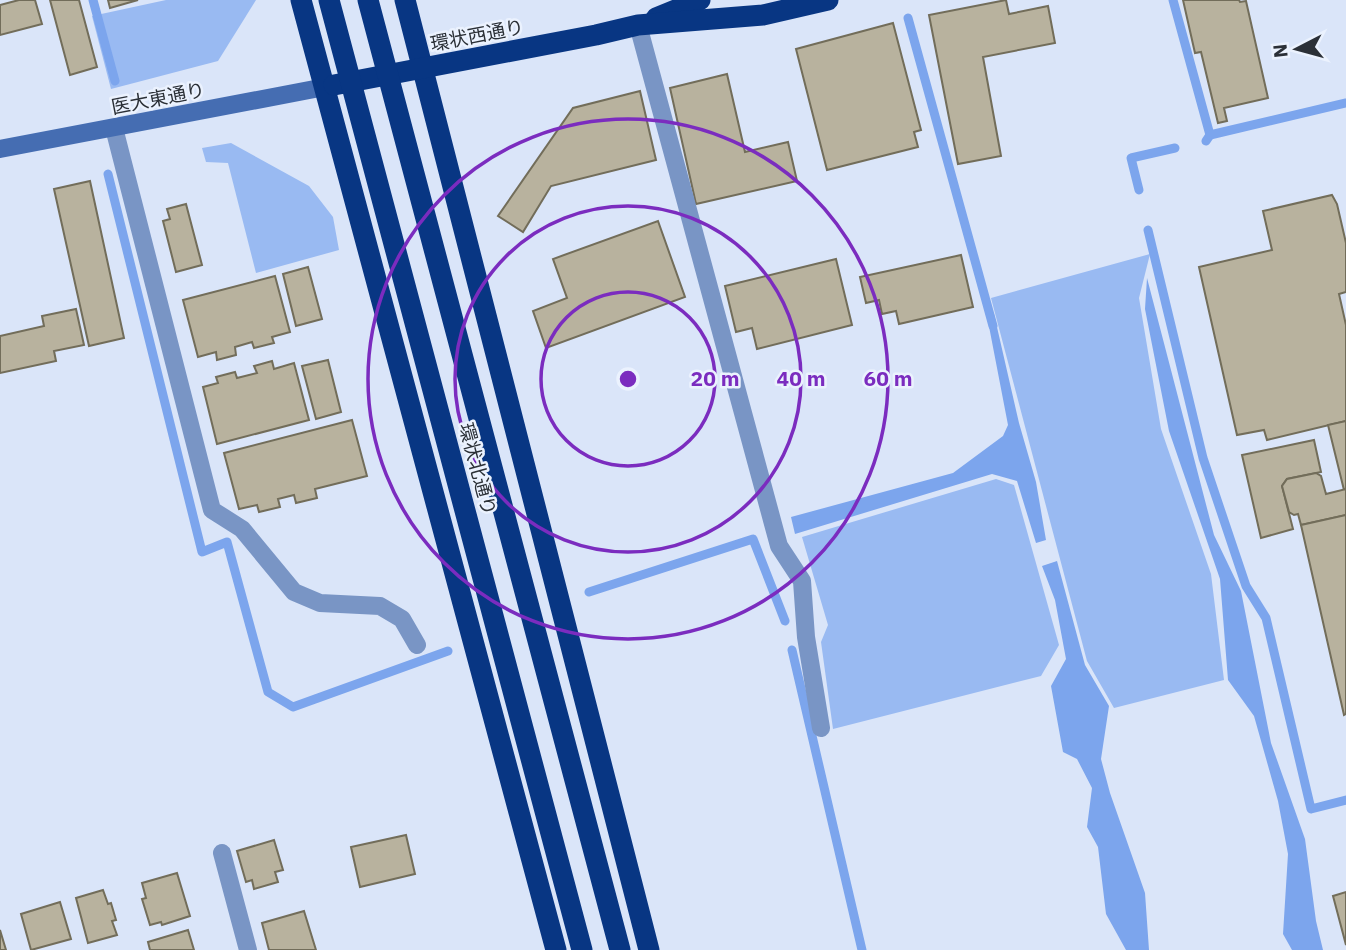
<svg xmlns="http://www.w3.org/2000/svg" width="1346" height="950" font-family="'IBM Plex Sans','Noto Sans JP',sans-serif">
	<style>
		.green { fill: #99baf2 }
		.water { fill: #7ca5ed }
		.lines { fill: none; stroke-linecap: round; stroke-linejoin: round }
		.stream { stroke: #7ca5ed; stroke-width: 9 }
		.building { fill: #b8b29e; stroke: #726d5a; stroke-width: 2 }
		.lane { stroke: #7995c5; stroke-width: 18 }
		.street { stroke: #7995c5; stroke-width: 18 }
		.secondary { stroke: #456db2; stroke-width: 18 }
		.highway { stroke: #083683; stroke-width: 21 }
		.highway-bridge { stroke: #083683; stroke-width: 21 }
		.ring { fill: none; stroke: #7b2cbf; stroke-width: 3.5 }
		.labels { text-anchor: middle; stroke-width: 5; stroke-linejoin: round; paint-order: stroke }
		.street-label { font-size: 19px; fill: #2b3037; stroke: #ebf2fe }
		.centre { fill: #7b2cbf; stroke: #ebf2fe; stroke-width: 3.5 }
		.ring-label { font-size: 21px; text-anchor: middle; font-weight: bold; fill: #7b2cbf; stroke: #ebf2fe; stroke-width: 5; stroke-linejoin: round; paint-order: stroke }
	</style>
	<rect width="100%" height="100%" fill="#dae5f9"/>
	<g class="green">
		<path d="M 166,0 L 256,0 L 218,61 L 111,89 L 92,16 Z"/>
		<path d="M 231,143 L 309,186 L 333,217 L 339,250 L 256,273 L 228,163 L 206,162 L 202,148 Z"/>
		<path d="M 1150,254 L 1139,298 L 1161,429 L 1211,574 L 1224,680 L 1114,708 L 1087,661 L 991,298 Z"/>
		<path d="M 996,479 L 1014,485 L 1059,645 L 1041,676 L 833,729 L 821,642 L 828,625 L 802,537 Z"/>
	</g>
	<g class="water">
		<path d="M 1147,278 L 1214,535 L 1241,591 L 1271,743 L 1305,839 L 1316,921 L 1323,950 L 1292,950 L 1283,934 L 1288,854 L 1278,801 L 1254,716 L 1228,680 L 1220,579 L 1169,431 L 1145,309 Z"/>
		<path d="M 994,314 L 1019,423 L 1036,482 L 1046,540 L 1036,543 L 1017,481 L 992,474 L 795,534 L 791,517 L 953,473 L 1003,436 L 1008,425 L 987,316 Z"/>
		<path d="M 1057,561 L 1085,665 L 1109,706 L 1101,759 L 1110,793 L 1145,893 L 1149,950 L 1126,950 L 1106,914 L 1098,847 L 1087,827 L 1092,788 L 1077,759 L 1063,752 L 1051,686 L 1066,659 L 1055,600 L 1042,566 Z"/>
	</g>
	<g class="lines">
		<g class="stream">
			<path d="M 93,0 L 115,81"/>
			<path d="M 1173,0 L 1210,135 L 1206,141"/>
			<path d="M 908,18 L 993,326"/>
			<path d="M 1210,135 L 1346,103"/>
			<path d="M 108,174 L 202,552 L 227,542 L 268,692 L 293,707 L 448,651"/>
			<path d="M 1139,190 L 1131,158 L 1175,148"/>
			<path d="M 1148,230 L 1203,458 L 1246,586 L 1266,618 L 1311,809 L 1346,800"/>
			<path d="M 589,592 L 753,539 L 785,621"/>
			<path d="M 792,650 L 862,950"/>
		</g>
	</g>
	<g class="building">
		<path d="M 19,0 L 35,0 L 42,24 L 0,35 L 0,5 Z"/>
		<path d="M 50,0 L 79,0 L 97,67 L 70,75 Z"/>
		<path d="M 108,0 L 138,0 L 110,8 Z"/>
		<path d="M 1006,0 L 1009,14 L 1048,6 L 1055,43 L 983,57 L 1001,156 L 958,164 L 929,15 Z"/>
		<path d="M 1183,0 L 1239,0 L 1240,2 L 1246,1 L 1268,98 L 1224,108 L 1227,121 L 1218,123 L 1201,52 L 1195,53 Z"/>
		<path d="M 893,23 L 921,130 L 914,132 L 918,147 L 827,170 L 796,49 Z"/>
		<path d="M 727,74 L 745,152 L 788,142 L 797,181 L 696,204 L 670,88 Z"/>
		<path d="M 640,91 L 656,160 L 551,186 L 523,232 L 498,216 L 573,108 Z"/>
		<path d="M 90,181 L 124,338 L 89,346 L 54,189 Z"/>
		<path d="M 1332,195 L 1337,204 L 1346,243 L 1346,292 L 1339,294 L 1346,325 L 1346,421 L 1267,440 L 1264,430 L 1237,435 L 1199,267 L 1272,250 L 1263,211 Z"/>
		<path d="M 186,204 L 202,265 L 176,272 L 163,221 L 170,219 L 167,209 Z"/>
		<path d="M 658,221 L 685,297 L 546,348 L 533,311 L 567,298 L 553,259 Z"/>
		<path d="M 961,255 L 973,307 L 899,324 L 896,311 L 882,314 L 879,300 L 866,303 L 860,277 Z"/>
		<path d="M 836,259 L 852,325 L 757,349 L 752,328 L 736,332 L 725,286 Z"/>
		<path d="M 308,267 L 322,319 L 296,326 L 283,274 Z"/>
		<path d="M 275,276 L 290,332 L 272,337 L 274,343 L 254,348 L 252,342 L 235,347 L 236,355 L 217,360 L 216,352 L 198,357 L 183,300 Z"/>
		<path d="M 76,309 L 84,345 L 54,351 L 56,361 L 0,373 L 0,336 L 44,326 L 42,316 Z"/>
		<path d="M 328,360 L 341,412 L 316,419 L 302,366 Z"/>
		<path d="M 272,361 L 274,369 L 294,363 L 309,420 L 217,444 L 203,387 L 218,383 L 216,377 L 235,372 L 237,378 L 257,373 L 254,366 Z"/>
		<path d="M 352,420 L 367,476 L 315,489 L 317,498 L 296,503 L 294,495 L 278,499 L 280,507 L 259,512 L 257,505 L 239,509 L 224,453 Z"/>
		<path d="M 1346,421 L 1346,489 L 1344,490 L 1328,425 Z"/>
		<path d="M 1314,440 L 1321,472 L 1287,479 L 1282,486 L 1293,529 L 1261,538 L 1242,455 Z"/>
		<path d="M 1316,473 L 1321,476 L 1326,494 L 1346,489 L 1346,515 L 1301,525 L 1298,514 L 1294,515 L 1289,512 L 1282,486 L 1287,479 Z"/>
		<path d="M 1346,515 L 1346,714 L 1344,715 L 1301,525 Z"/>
		<path d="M 406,835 L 415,874 L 360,887 L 351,847 Z"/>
		<path d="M 274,840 L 283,870 L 275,872 L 278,882 L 254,889 L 252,880 L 246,882 L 237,851 Z"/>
		<path d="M 177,873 L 190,916 L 162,925 L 161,922 L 150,925 L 142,899 L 146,898 L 142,883 Z"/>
		<path d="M 103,890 L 108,904 L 111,903 L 116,920 L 112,921 L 117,935 L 88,943 L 76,898 Z"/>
		<path d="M 1346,892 L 1346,945 L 1333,896 Z"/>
		<path d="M 60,902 L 71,939 L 31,950 L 21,914 Z"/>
		<path d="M 304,911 L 316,950 L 269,950 L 262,923 Z"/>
		<path d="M 0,930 L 6,950 L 0,950 Z"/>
		<path d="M 188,930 L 194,950 L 150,950 L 148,942 Z"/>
	</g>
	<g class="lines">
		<path class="lane" d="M 114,128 L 212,510 L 242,529 L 294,592 L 320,603 L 380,606 L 402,619 L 417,645"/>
		<g class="street">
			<path d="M 638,25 L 779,546 L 802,581 L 806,637 L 821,728"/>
			<path d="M 222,853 L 248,950"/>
		</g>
		<path class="secondary" d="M 0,149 L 325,87"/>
		<g class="highway">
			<path d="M 301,0 L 556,950"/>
			<path d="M 405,0 L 649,950"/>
			<path d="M 656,18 L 700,0"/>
			<path d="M 334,85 L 596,35 L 638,25 L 763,15 L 828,0"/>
		</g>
		<g class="highway-bridge">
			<path d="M 329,0 L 582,950"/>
			<path d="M 368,0 L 620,950"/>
		</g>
	</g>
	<g class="ring">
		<circle cx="628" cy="379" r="87"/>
		<circle cx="628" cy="379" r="173"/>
		<circle cx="628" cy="379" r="260"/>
	</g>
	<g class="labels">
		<g class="street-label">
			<text transform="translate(477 35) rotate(-11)" y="7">環状西通り</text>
			<text transform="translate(158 98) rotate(-11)" y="7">医大東通り</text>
			<text transform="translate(478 469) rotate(75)" y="7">環状北通り</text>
		</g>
	</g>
	<circle cx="628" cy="379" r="10" class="centre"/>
	<g class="ring-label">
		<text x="715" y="386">20 m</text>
		<text x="801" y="386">40 m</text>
		<text x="888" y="386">60 m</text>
	</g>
	<g transform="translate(1297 49) rotate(264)" stroke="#ebf2fe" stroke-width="5" paint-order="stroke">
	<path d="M0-5L12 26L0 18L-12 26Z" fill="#2b3037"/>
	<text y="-10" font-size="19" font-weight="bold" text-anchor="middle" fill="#2b3037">N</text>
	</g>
</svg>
